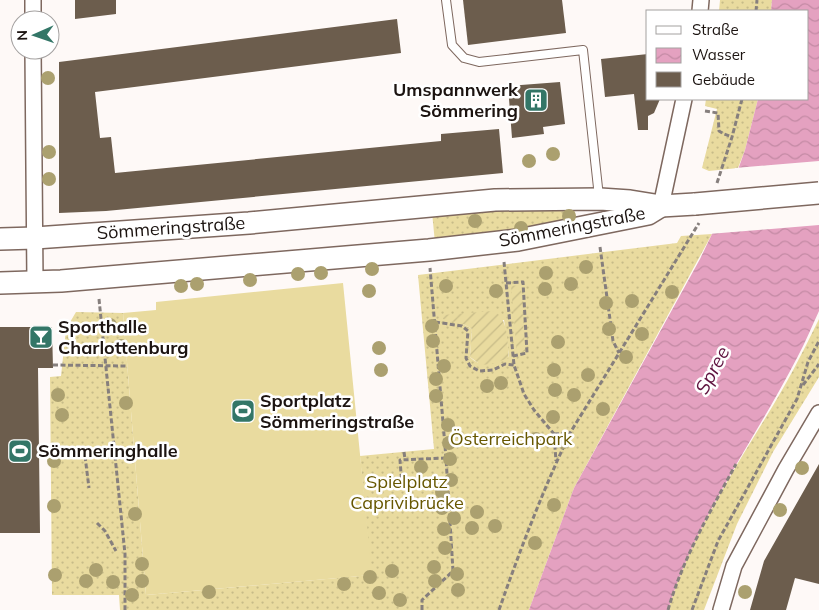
<svg xmlns="http://www.w3.org/2000/svg" width="819" height="610" font-family="Mulish,sans-serif">
	<style>
		.grass { fill: url(#grass-dots); fill-rule: evenodd }
		.garden { fill: url(#garden-furrows) }
		.pitch { fill: #e9db9f }
		.water { fill: url(#water-waves) }
		.pier { fill: #fef9f7 }
		.building { fill: #6c5d4d }
		.lines { fill: none; stroke-linecap: round; stroke-linejoin: round }
		.lane-casing { stroke: #7e685f; stroke-width: 10 }
		.street-casing { stroke: #7e685f; stroke-width: 18 }
		.secondary-casing { stroke: #7e685f; stroke-width: 24 }
		.path { stroke: #867f7d; stroke-width: 3; stroke-dasharray: 5 2.5; stroke-linecap: butt }
		.lane { stroke: #fff; stroke-width: 8 }
		.street { stroke: #fff; stroke-width: 15 }
		.secondary { stroke: #fff; stroke-width: 21 }
		.secondary-bridge-casing { stroke: #7e685f; stroke-width: 24; stroke-linecap: butt }
		.path-bridge { stroke: #867f7d; stroke-width: 3; stroke-dasharray: 5 2.5; stroke-linecap: butt }
		.secondary-bridge { stroke: #fff; stroke-width: 21 }
		.tree { fill: #aba06f }
		.labels { text-anchor: middle; stroke-width: 5; stroke-linejoin: round; paint-order: stroke }
		.poi-label { font-size: 18px; font-weight: bold; fill: #1c1411; stroke: #fff; text-anchor: start }
		.street-label { font-size: 18px; fill: #1c1411; stroke: #fff }
		.park-label { font-size: 18px; fill: #675700; stroke: #fff }
		.water-label { font-size: 19px; font-style: italic; fill: #601440; stroke: #fff }
	</style>
	<defs>
		<pattern id="grass-dots" width="8" height="8" patternUnits="userSpaceOnUse" patternTransform="scale(1.25)"><rect width="8" height="8" fill="#e9db9f"/><path d="M2 2h.1M6 6h.1" fill="none" stroke="#c7bb88" stroke-width="1.8" stroke-linecap="round"/></pattern>
		<pattern id="garden-furrows" width="10" height="10" patternUnits="userSpaceOnUse" patternTransform="scale(1.25)"><rect width="10" height="10" fill="#e9db9f"/><path d="M-1 1l2-2M0 10L10 0M9 11l2-2" fill="none" stroke="#c7bb88"/></pattern>
		<pattern id="water-waves" width="16" height="10" patternUnits="userSpaceOnUse" patternTransform="scale(1.25)"><rect width="16" height="10" fill="#e4a1c0"/><path d="M0 5q4-4 8 0t8 0" fill="none" stroke="#c38aa4"/></pattern>
	</defs>
	<rect width="100%" height="100%" fill="#fef9f7"/>
	<g class="grass">
		<path d="M 720,0 L 772,0 L 771,11 L 719,11 Z"/>
		<path d="M 706,99 L 758,99 L 745,150 L 738,168 L 709,171 L 702,168 L 717,109 L 705,106 Z"/>
		<path d="M 574,205 L 576,223 L 435,243 L 432,212 Z"/>
		<path d="M 712,234 L 574,488 L 529,610 L 120,610 L 119,595 L 52,595 L 50,377 L 61,376 L 66,329 L 76,312 L 123,313 L 146,595 L 371,575 L 360,456 L 434,449 L 418,275 L 677,243 L 681,236 ZM 504,320 L 509,357 C 493,361 483,370 470,357 L 472,329 L 463,324 Z"/>
		<path d="M 819,319 L 819,377 L 773,452 L 737,524 L 704,610 L 668,610 C 689,540 729,478 766,417 C 786,385 803,352 819,319 Z"/>
	</g>
	<g class="garden">
		<path d="M 521,285 L 525,351 L 517,354 L 511,286 Z"/>
		<path d="M 493,311 C 509,317 507,343 509,358 L 491,364 L 481,365 L 470,357 L 472,329 L 463,324 L 443,319 L 443,315 Z"/>
	</g>
	<path class="pitch" d="M 343,283 L 372,575 L 146,595 L 123,313 L 156,310 L 156,302 Z"/>
	<path class="water" d="M 772,0 L 819,0 L 819,311 C 812,326 806,341 798,356 C 755,440 696,518 668,610 L 529,610 L 574,488 L 700,259 L 724,209 L 745,150 L 758,99 L 808,99 L 808,11 L 771,11 Z"/>
	<path class="pier" d="M 819,161 L 819,225 L 709,234 L 722,208 L 735,168 Z"/>
	<g class="building">
		<path d="M 75,0 L 116,0 L 116,14 L 75,19 Z"/>
		<path d="M 463,0 L 562,0 L 566,33 L 468,45 Z"/>
		<path d="M 397,19 L 401,53 L 95,92 L 100,138 L 111,137 L 115,173 L 441,141 L 441,134 L 499,129 L 503,173 L 106,211 L 59,213 L 59,62 Z"/>
		<path d="M 648,54 L 648,99 L 660,99 L 654,113 L 648,116 L 648,130 L 638,130 L 634,94 L 605,97 L 601,59 Z"/>
		<path d="M 560,82 L 565,124 L 543,127 L 544,134 L 512,138 L 508,86 Z"/>
		<path d="M 0,327 L 52,327 L 53,368 L 38,368 L 40,533 L 0,533 Z"/>
		<path d="M 819,464 L 819,584 L 795,578 L 786,610 L 750,610 L 764,561 Z"/>
	</g>
	<g class="lines">
		<g class="lane-casing">
			<path id="lane" d="M 446,0 L 452,45 L 464,58 L 479,62 L 583,50 L 599,197"/>
		</g>
		<g class="street-casing">
			<g id="street">
				<path d="M 33,0 L 33,20"/>
				<path d="M 700,11 L 701,0"/>
				<path d="M 33,50 L 35,283"/>
				<path d="M 661,206 L 684,99"/>
				<path d="M 721,610 L 734,566 L 786,469 L 819,413"/>
			</g>
		</g>
		<g class="secondary-casing">
			<g id="secondary">
				<path d="M 0,239 L 35,238 L 249,223 L 495,200 L 600,199 L 630,201 L 661,206 L 695,204"/>
				<path d="M 0,283 L 61,281 L 429,250 L 518,240 L 648,214 L 661,206"/>
			</g>
		</g>
		<g class="path">
			<path d="M 756,11 L 757,0"/>
			<path d="M 705,111 L 718,113 L 719,131 L 724,134 L 732,137"/>
			<path d="M 717,183 L 732,137 L 742,99"/>
			<path d="M 600,247 L 613,341 L 619,353"/>
			<path d="M 504,262 L 514,365 L 524,394 L 534,410 L 554,434 L 556,461"/>
			<path d="M 506,283 L 523,282 L 527,353 L 513,356"/>
			<path d="M 99,299 L 125,554 L 125,610"/>
			<path d="M 435,322 L 462,326 L 468,331 L 466,358 L 470,366 L 479,371 L 493,370 L 505,364 L 514,365"/>
			<path d="M 803,385 L 819,364"/>
			<path d="M 554,434 L 570,433"/>
			<path d="M 404,452 L 405,459"/>
			<path d="M 85,456 L 89,488"/>
			<path d="M 446,458 L 400,460 L 402,486 L 447,486"/>
			<path d="M 97,523 L 105,531 L 116,551"/>
			<path d="M 422,610 L 422,600 L 453,571 L 446,458 L 430,268"/>
			<path d="M 499,610 C 520,550 543,490 570,433 L 699,223"/>
			<path d="M 668,610 C 683,558 710,512 736,464"/>
			<path d="M 692,610 L 718,541 L 797,399 L 808,362 L 819,341"/>
		</g>
		<use href="#lane" class="lane"/>
		<use href="#street" class="street"/>
		<use href="#secondary" class="secondary"/>
		<g class="secondary-bridge-casing">
			<path id="secondary-bridge" d="M 695,204 L 819,193"/>
		</g>
		<path class="path-bridge" d="M 53,365 L 127,366"/>
		<use href="#secondary-bridge" class="secondary-bridge"/>
	</g>
	<g class="tree">
		<circle cx="48" cy="78" r="7"/>
		<circle cx="49" cy="152" r="7"/>
		<circle cx="553" cy="154" r="7"/>
		<circle cx="529" cy="161" r="7"/>
		<circle cx="49" cy="179" r="7"/>
		<circle cx="569" cy="216" r="7"/>
		<circle cx="475" cy="221" r="7"/>
		<circle cx="521" cy="228" r="7"/>
		<circle cx="586" cy="267" r="7"/>
		<circle cx="372" cy="269" r="7"/>
		<circle cx="321" cy="273" r="7"/>
		<circle cx="546" cy="273" r="7"/>
		<circle cx="298" cy="274" r="7"/>
		<circle cx="250" cy="280" r="7"/>
		<circle cx="197" cy="284" r="7"/>
		<circle cx="571" cy="284" r="7"/>
		<circle cx="181" cy="286" r="7"/>
		<circle cx="446" cy="286" r="7"/>
		<circle cx="545" cy="289" r="7"/>
		<circle cx="369" cy="291" r="7"/>
		<circle cx="496" cy="291" r="7"/>
		<circle cx="672" cy="292" r="7"/>
		<circle cx="632" cy="301" r="7"/>
		<circle cx="606" cy="303" r="7"/>
		<circle cx="110" cy="325" r="7"/>
		<circle cx="432" cy="326" r="7"/>
		<circle cx="609" cy="329" r="7"/>
		<circle cx="642" cy="334" r="7"/>
		<circle cx="433" cy="341" r="7"/>
		<circle cx="558" cy="342" r="7"/>
		<circle cx="121" cy="346" r="7"/>
		<circle cx="379" cy="348" r="7"/>
		<circle cx="626" cy="357" r="7"/>
		<circle cx="444" cy="366" r="7"/>
		<circle cx="381" cy="370" r="7"/>
		<circle cx="554" cy="370" r="7"/>
		<circle cx="588" cy="375" r="7"/>
		<circle cx="436" cy="379" r="7"/>
		<circle cx="501" cy="383" r="7"/>
		<circle cx="487" cy="386" r="7"/>
		<circle cx="555" cy="390" r="7"/>
		<circle cx="58" cy="395" r="7"/>
		<circle cx="574" cy="395" r="7"/>
		<circle cx="436" cy="396" r="7"/>
		<circle cx="126" cy="403" r="7"/>
		<circle cx="603" cy="409" r="7"/>
		<circle cx="62" cy="415" r="7"/>
		<circle cx="553" cy="417" r="7"/>
		<circle cx="448" cy="425" r="7"/>
		<circle cx="536" cy="439" r="7"/>
		<circle cx="563" cy="442" r="7"/>
		<circle cx="449" cy="443" r="7"/>
		<circle cx="450" cy="459" r="7"/>
		<circle cx="54" cy="461" r="7"/>
		<circle cx="421" cy="467" r="7"/>
		<circle cx="802" cy="468" r="7"/>
		<circle cx="451" cy="480" r="7"/>
		<circle cx="442" cy="492" r="7"/>
		<circle cx="554" cy="505" r="7"/>
		<circle cx="54" cy="506" r="7"/>
		<circle cx="442" cy="508" r="7"/>
		<circle cx="780" cy="510" r="7"/>
		<circle cx="477" cy="512" r="7"/>
		<circle cx="135" cy="514" r="7"/>
		<circle cx="454" cy="518" r="7"/>
		<circle cx="495" cy="526" r="7"/>
		<circle cx="472" cy="528" r="7"/>
		<circle cx="444" cy="529" r="7"/>
		<circle cx="535" cy="543" r="7"/>
		<circle cx="445" cy="548" r="7"/>
		<circle cx="142" cy="564" r="7"/>
		<circle cx="434" cy="567" r="7"/>
		<circle cx="96" cy="570" r="7"/>
		<circle cx="392" cy="571" r="7"/>
		<circle cx="457" cy="574" r="7"/>
		<circle cx="55" cy="575" r="7"/>
		<circle cx="370" cy="577" r="7"/>
		<circle cx="86" cy="581" r="7"/>
		<circle cx="142" cy="581" r="7"/>
		<circle cx="435" cy="581" r="7"/>
		<circle cx="113" cy="582" r="7"/>
		<circle cx="344" cy="584" r="7"/>
		<circle cx="458" cy="590" r="7"/>
		<circle cx="209" cy="592" r="7"/>
		<circle cx="745" cy="592" r="7"/>
		<circle cx="379" cy="593" r="7"/>
		<circle cx="132" cy="595" r="7"/>
		<circle cx="400" cy="600" r="7"/>
	</g>
	<defs>
		<g id="building-square" transform="scale(1.25)"><rect x="-9" y="-9" width="18" height="18" rx="4" fill="#337667" stroke="#fff"/><path d="M-4-6H4V6H1V3H-1V6H-4ZM-2.5-4.3h1.7v1.8h-1.7ZM.8-4.3h1.7v1.8H.8ZM-2.5-1h1.7V.8h-1.7ZM.8-1h1.7V.8H.8Z" fill="#fff"/></g>
		<g id="bar-square" transform="scale(1.25)"><rect x="-9" y="-9" width="18" height="18" rx="4" fill="#337667" stroke="#fff"/><path d="M-6-5H6L.8 .8V4.5H3.5V6h-7V4.5H-.8V.8Z" fill="#fff"/></g>
		<g id="stadium-square" transform="scale(1.25)"><rect x="-9" y="-9" width="18" height="18" rx="4" fill="#337667" stroke="#fff"/><path d="M0-5a6.5 5 0 1 0 0 10a6.5 5 0 1 0 0-10ZM-3.5-1.8h7v3.6h-7Z" fill="#fff"/></g>
	</defs>
	<g fill-rule="evenodd">
		<use href="#building-square" x="536" y="100"/>
		<use href="#bar-square" x="41" y="337"/>
		<use href="#stadium-square" x="243" y="411"/>
		<use href="#stadium-square" x="20" y="451"/>
	</g>
	<g class="labels">
		<g class="poi-label">
			<text x="518" y="96" text-anchor="end">Umspannwerk<tspan x="518" dy="21">Sömmering</tspan></text>
			<text x="58" y="333">Sporthalle<tspan x="58" dy="21">Charlottenburg</tspan></text>
			<text x="260" y="407">Sportplatz<tspan x="260" dy="21">Sömmeringstraße</tspan></text>
			<text x="38" y="457">Sömmeringhalle</text>
		</g>
		<g class="street-label">
			<text transform="translate(572 227) rotate(-11)" y="6">Sömmeringstraße</text>
			<text transform="translate(171 228) rotate(-4)" y="6">Sömmeringstraße</text>
		</g>
		<g class="park-label">
			<text x="511" y="445">Österreichpark</text>
			<text x="407" y="488">Spielplatz<tspan x="407" dy="21">Caprivibrücke</tspan></text>
		</g>
		<g class="water-label">
			<text transform="translate(712 370) rotate(-62)" y="7">Spree</text>
		</g>
	</g>
	<rect x="646" y="10" width="162" height="90" fill="#ffffff" stroke="#a4a1a0"/>
	<rect x="656" y="26" width="25" height="8" fill="#ffffff" stroke="#a4a1a0"/>
	<text x="692" y="35" font-size="15" fill="#1c1411">Straße</text>
	<rect x="656" y="48" width="25" height="15" fill="url(#water-waves)" stroke="#a4a1a0"/>
	<text x="692" y="60" font-size="15" fill="#1c1411">Wasser</text>
	<rect x="656" y="72" width="25" height="15" fill="#6c5d4d" stroke="#a4a1a0"/>
	<text x="692" y="85" font-size="15" fill="#1c1411">Gebäude</text>
	<g transform="translate(35 35) rotate(268)"><circle r="24" fill="#ffffff" stroke="#a4a1a0"/>
	<path d="M0-4L9 19L0 12L-9 19Z" fill="#337667"/>
	<text y="-8" font-size="14" font-weight="bold" text-anchor="middle" fill="#1c1411">N</text>
	</g>
</svg>
